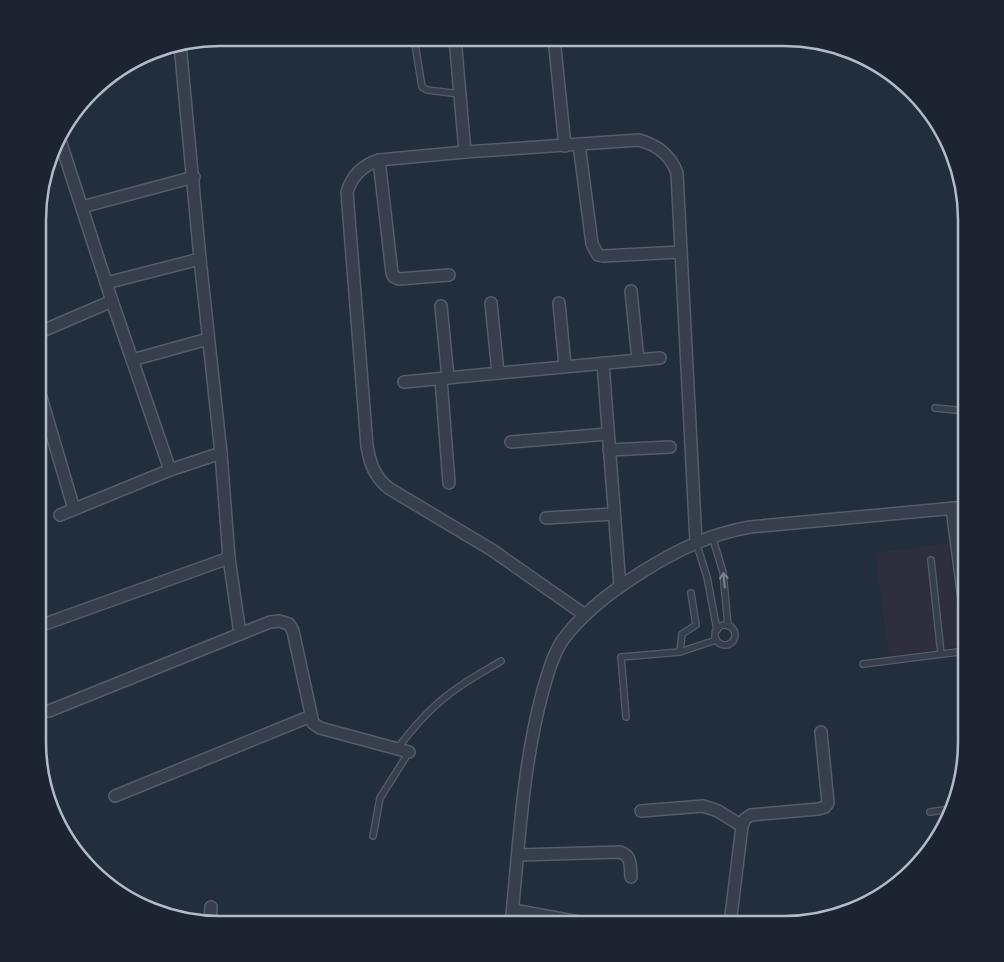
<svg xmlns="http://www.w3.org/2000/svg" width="1004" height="962" font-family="Quicksand,sans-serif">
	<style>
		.medical { fill: #2f2e3c }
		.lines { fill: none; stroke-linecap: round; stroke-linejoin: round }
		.lane-casing { stroke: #545d69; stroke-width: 8 }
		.street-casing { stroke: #545d69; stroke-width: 14 }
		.lane { stroke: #363f4b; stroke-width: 5.5 }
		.street { stroke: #363f4b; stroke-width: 11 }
		.oneway { stroke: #7a838f }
		.rim { fill: none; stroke: #b1bac7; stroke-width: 2.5 }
	</style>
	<rect width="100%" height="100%" fill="#222e3b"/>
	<path class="medical" d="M 948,543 L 962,646 L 889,656 L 875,553 Z"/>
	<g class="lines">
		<g class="lane-casing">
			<g id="lane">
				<path d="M 415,44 L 422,87 L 427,90 L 460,94"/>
				<path d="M 935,408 L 966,411"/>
				<path d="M 712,536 L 723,572 L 728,626"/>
				<path d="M 696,542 L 707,577 L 717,630"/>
				<path d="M 931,560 L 941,654"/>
				<circle cx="725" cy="635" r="10"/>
				<path d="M 680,652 L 682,634 L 696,625 L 691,593"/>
				<path d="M 863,664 L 966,651"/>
				<path d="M 626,717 L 621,657 L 680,652 L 716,640"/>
				<path d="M 397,749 C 412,729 428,710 448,695 C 464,682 483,672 501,661"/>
				<path d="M 930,812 L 951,809"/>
				<path d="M 373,836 L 380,798 L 409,752"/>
			</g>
		</g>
		<g class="street-casing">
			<g id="street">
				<path d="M 455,38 L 465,152"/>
				<path d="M 554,38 L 565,146"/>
				<path d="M 180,44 L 200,259 L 221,453 L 229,558 L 240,634"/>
				<path d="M 59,137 L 112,301 L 170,470"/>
				<path d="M 579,144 L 592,244 L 598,255 L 603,256 L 681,252"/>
				<path d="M 379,160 L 392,273 L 394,277 L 399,279 L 449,275"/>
				<path d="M 82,207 L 194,177"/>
				<path d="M 106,283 L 200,259"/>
				<path d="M 631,291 L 638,360"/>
				<path d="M 491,303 L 498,373"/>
				<path d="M 559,303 L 565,366"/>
				<path d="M 441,306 L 448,378"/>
				<path d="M 40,332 L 112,301"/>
				<path d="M 132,360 L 208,339"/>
				<path d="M 603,363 L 620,587"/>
				<path d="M 441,379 L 449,483"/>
				<path d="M 404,382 L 660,358"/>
				<path d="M 40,394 L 74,509"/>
				<path d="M 511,442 L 608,434"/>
				<path d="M 609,450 L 670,447"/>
				<path d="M 952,508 L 966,615"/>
				<path d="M 60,515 L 170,470 L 221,453"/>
				<path d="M 546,518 L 614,514"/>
				<path d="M 585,615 L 492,550 L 390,489 C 375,478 370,464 367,446 L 347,192 C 352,176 363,165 379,160 L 465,152 L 639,140 C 657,145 670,154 677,173 L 696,542"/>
				<path d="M 45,624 L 229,558"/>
				<path d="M 49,711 L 270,622 L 279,621 L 289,624 L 293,631 L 313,723 L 320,728 L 409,752"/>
				<path d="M 115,796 L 311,716"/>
				<path d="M 641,811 L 703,806 L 718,811 L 742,826"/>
				<path d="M 518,855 L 620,852 C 632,856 630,865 631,877"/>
				<path d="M 513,910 L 590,924"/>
				<path d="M 210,924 L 211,907"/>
				<path d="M 511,924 C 519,848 522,769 542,694 C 547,676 552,657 562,641 C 583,612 613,590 642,572 C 677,550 710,534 750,527 L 966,507"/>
				<path d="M 730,924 L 742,826 L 745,819 L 751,815 L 818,809 L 825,807 L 828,803 L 821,732"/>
			</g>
		</g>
		<use href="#lane" class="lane"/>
		<use href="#street" class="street"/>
	</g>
	<defs><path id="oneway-shaft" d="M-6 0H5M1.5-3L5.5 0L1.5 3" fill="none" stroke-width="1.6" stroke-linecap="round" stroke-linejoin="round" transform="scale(1.25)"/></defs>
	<use class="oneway" href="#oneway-shaft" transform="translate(724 580) rotate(-96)"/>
	<path d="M0 0H1004V962H0ZM220 46H784A174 174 0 0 1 958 220V742A174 174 0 0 1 784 916H220A174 174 0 0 1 46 742V220A174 174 0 0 1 220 46Z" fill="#1b2430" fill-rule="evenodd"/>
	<path class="rim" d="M220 46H784A174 174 0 0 1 958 220V742A174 174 0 0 1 784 916H220A174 174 0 0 1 46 742V220A174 174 0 0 1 220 46Z"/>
</svg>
